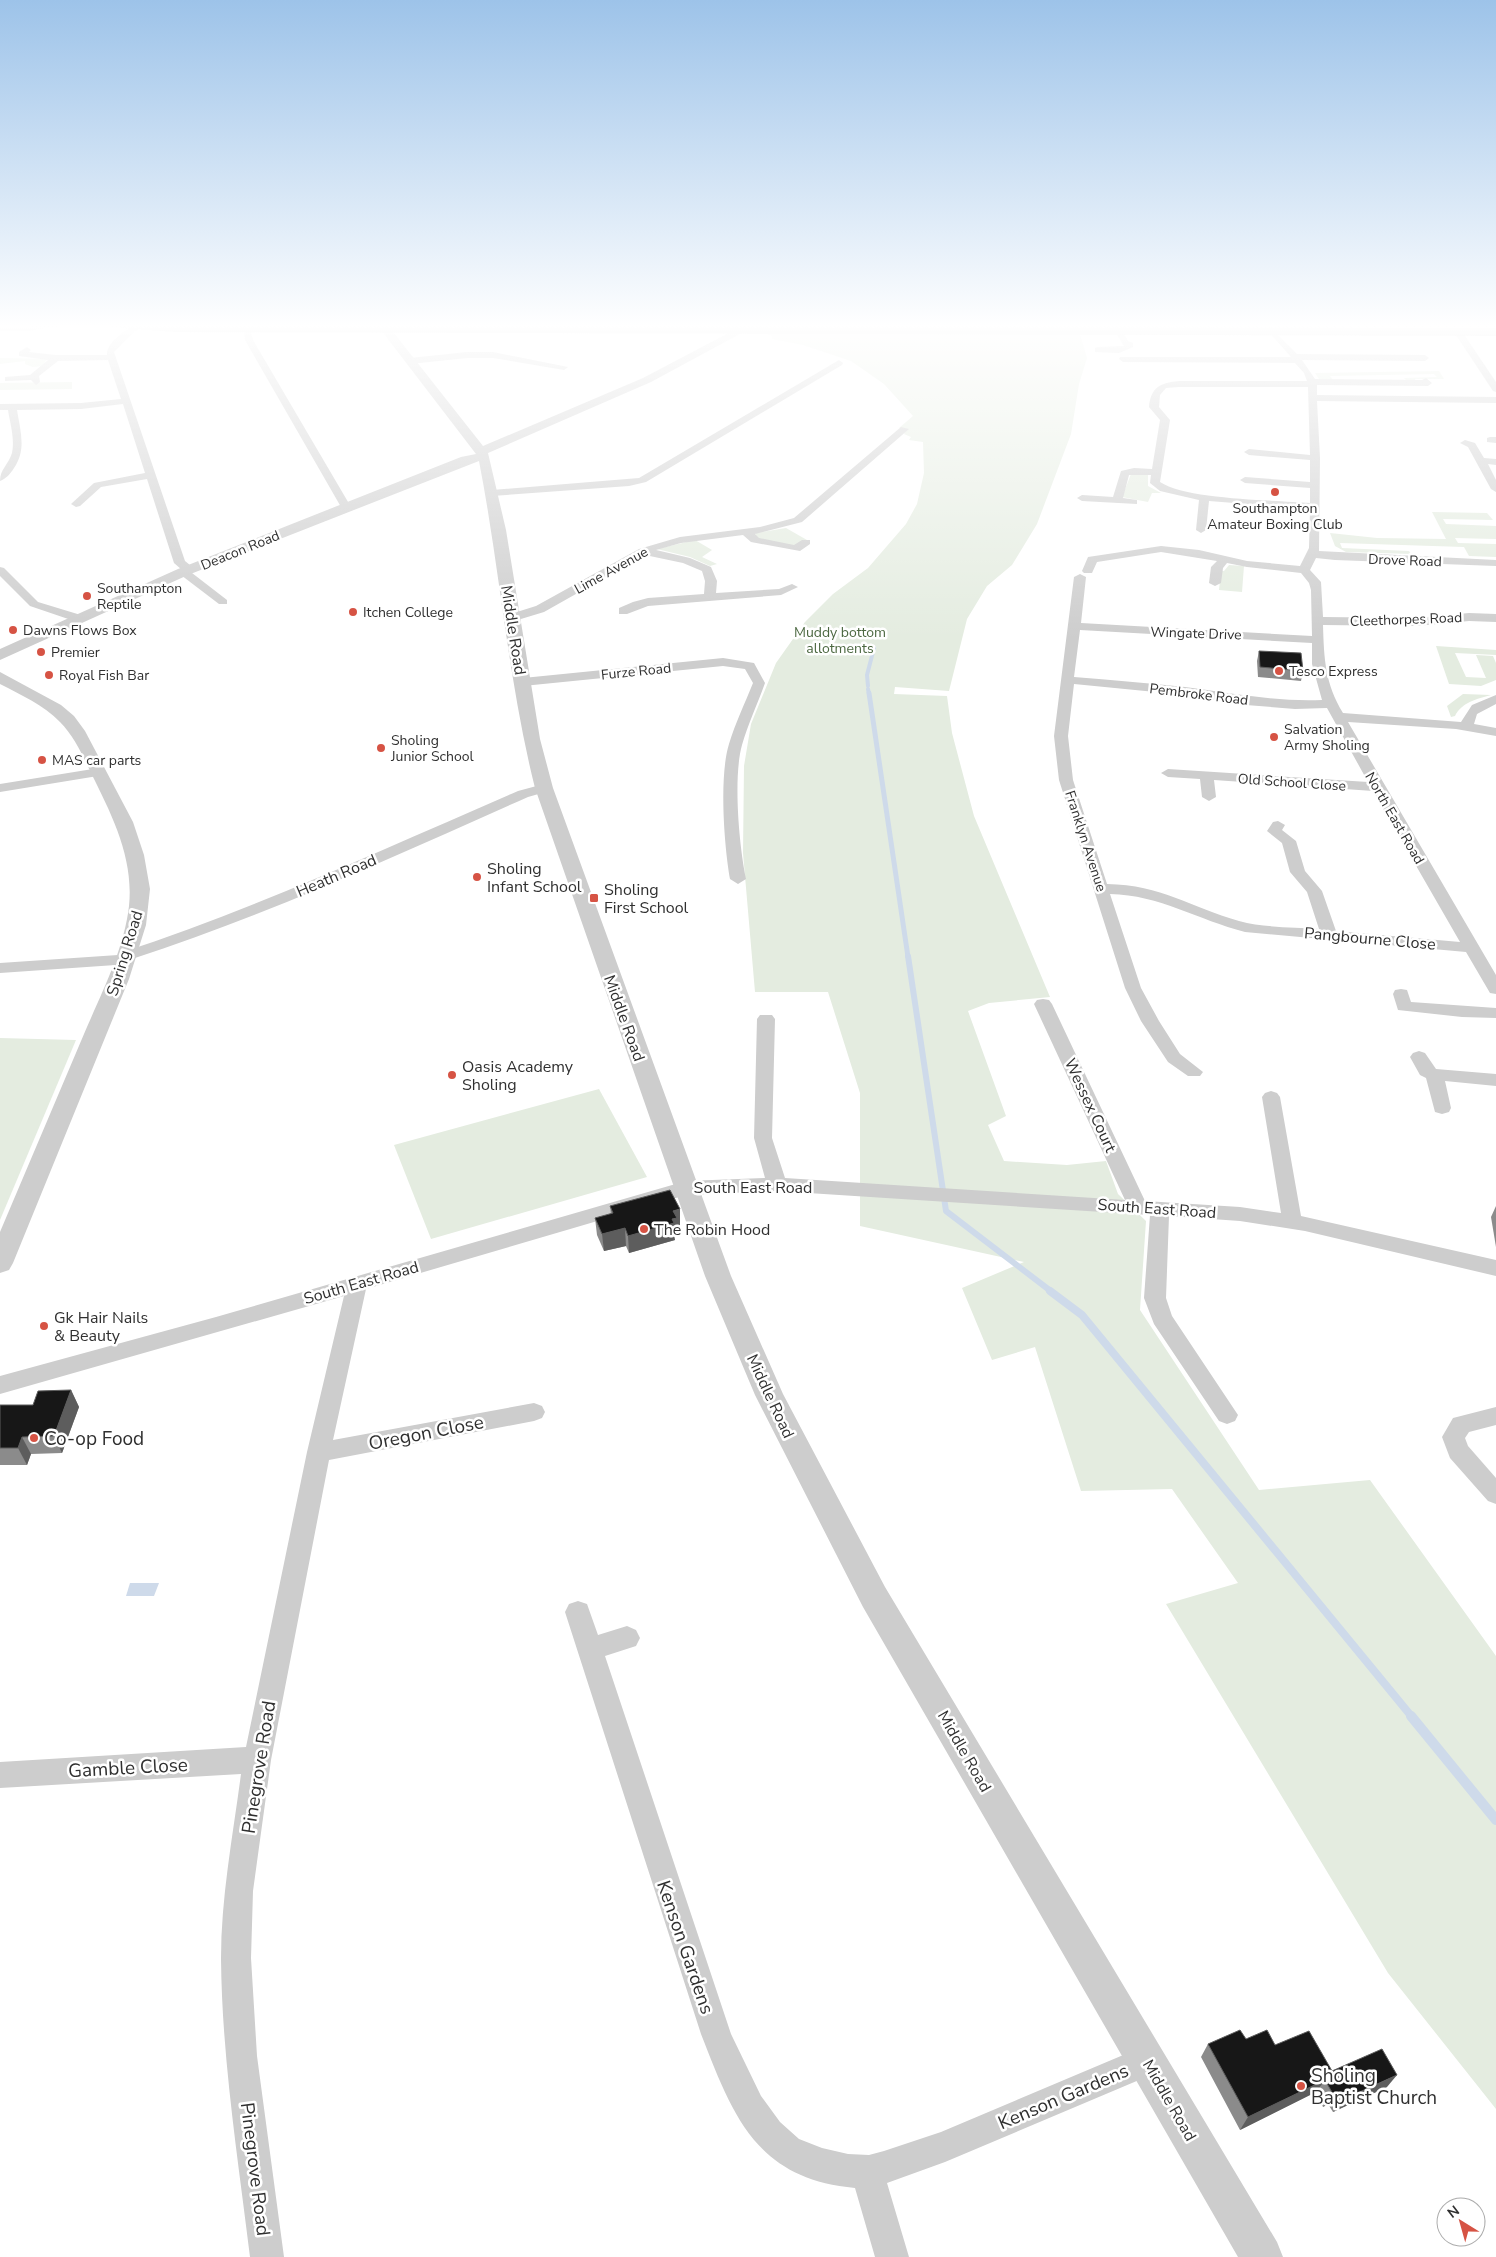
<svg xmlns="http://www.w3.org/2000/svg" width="1496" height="2257" font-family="'Nunito Sans',sans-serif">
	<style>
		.green { fill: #e4ece0 }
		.water { fill: #cedaea }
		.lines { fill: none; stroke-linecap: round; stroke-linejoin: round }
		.stream-far4 { stroke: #cedaea; stroke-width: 4 }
		.stream-far3 { stroke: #cedaea; stroke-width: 5 }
		.stream-far2 { stroke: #cedaea; stroke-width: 6 }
		.stream-far1 { stroke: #cedaea; stroke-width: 8 }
		.stream { stroke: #cedaea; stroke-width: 10 }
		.minor { fill: #cdcdcd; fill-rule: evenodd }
		.tertiary { fill: #cdcdcd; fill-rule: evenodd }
		.primary { fill: #a8a8a8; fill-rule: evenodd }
		.wall { fill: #8b8b8b }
		.shaded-wall { fill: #5d5d5d }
		.building { fill: #171717; stroke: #5d5d5d }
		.poi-dot { fill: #d65344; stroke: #fff; stroke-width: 2 }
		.labels { text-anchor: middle; stroke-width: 5; stroke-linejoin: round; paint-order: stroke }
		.far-poi-label { font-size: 14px; fill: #303030; stroke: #fff; text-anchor: start }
		.far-street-label { font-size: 14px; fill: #303030; stroke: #fff }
		.far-park-label { font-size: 14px; fill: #4c6841; stroke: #fff }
		.street-label { font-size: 16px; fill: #303030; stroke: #fff }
		.poi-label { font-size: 16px; fill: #303030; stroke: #fff; text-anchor: start }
		.near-street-label { font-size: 19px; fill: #303030; stroke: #fff }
		.near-poi-label { font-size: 19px; fill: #303030; stroke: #fff; text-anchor: start }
	</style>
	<rect width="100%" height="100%" fill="#fff"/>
	<g class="green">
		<path d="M 511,323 L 779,323 L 779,324 L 511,325 Z"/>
		<path d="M 800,323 L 1170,323 L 1173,328 L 803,325 Z"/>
		<path d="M 1174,323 L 1255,323 L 1259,328 L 1177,328 Z"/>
		<path d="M 1270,323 L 1496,323 L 1496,328 L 1276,328 Z"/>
		<path d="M 759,331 L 1080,334 L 1087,358 L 1079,384 L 1071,434 L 1037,524 L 1012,565 L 987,586 L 967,619 L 949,691 L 895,687 L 894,694 L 947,696 L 952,733 L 974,816 L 1050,997 L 989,1003 L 968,1011 L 1006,1116 L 988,1125 L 1004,1161 L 1067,1165 L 1106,1161 L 1118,1194 L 1146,1221 L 1140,1310 L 1259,1490 L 1370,1480 L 1496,1656 L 1496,2109 L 1388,1973 L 1166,1604 L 1238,1583 L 1172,1489 L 1081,1491 L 1035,1347 L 992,1360 L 962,1288 L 1024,1262 L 860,1226 L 860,1093 L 828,992 L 755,992 L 743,853 L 744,766 L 751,724 L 776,663 L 805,622 L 833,594 L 868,568 L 906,524 L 917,504 L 924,473 L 923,442 L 909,440 L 911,437 L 904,434 L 907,429 L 899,428 L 913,416 L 884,384 L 851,361 L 803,345 L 772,339 L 772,336 Z"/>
		<path d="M 0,358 L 47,359 L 42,366 L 33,367 L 25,364 L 25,361 L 0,364 Z"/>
		<path d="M 1439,371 L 1444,379 L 1415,379 L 1415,381 L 1408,382 L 1404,378 L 1437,377 L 1434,374 L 1330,376 L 1333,380 L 1319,379 L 1315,373 Z"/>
		<path d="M 72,382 L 72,389 L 0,390 L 0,383 Z"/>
		<path d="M 1131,474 L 1148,475 L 1148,486 L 1161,493 L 1152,493 L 1148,502 L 1122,497 Z"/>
		<path d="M 1432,512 L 1487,513 L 1493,520 L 1443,519 L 1446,524 L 1496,526 L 1496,539 L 1455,538 L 1458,543 L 1496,544 L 1496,557 L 1469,556 L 1464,547 L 1340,543 L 1342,548 L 1409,551 L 1411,554 L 1346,552 L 1335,546 L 1330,533 L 1377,538 L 1446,539 Z"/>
		<path d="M 786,528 L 807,540 L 794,546 L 759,539 L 755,536 L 756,533 Z"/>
		<path d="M 695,540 L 712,550 L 702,557 L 717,564 L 710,566 L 690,557 L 657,549 Z"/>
		<path d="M 1229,565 L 1244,566 L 1242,592 L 1219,590 L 1221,571 L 1224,571 Z"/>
		<path d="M 1436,646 L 1496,650 L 1496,655 L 1455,653 L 1466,677 L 1486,678 L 1476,655 L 1493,656 L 1496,663 L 1496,680 L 1481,686 L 1449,684 Z"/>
		<path d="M 1463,694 L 1491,695 C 1477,699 1462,702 1455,716 L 1451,717 L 1447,706 Z"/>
		<path d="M 0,1038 L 76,1040 L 0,1220 Z"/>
		<path d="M 599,1089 L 647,1177 L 431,1239 L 394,1145 Z"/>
	</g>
	<path class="water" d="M 130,1583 L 159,1583 L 154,1596 L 126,1596 Z"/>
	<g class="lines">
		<g class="stream-far4">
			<path d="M 868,686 L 867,675 L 874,648"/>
			<path d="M 868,689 L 869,694"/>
		</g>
		<path class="stream-far3" d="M 869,693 L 908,957"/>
		<path class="stream-far2" d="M 908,956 L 946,1211 L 1052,1292"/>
		<path class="stream-far1" d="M 1050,1291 L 1082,1315 L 1412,1717"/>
		<path class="stream" d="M 1411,1716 L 1496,1820"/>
		<g class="minor">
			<path d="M 57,323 L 77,323 L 28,331 L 0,331 L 0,327 L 28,327 Z"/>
			<path d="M 140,323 L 150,323 L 135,331 L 114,352 L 185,561 L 196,570 L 192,573 L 227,600 L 227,604 L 219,604 L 177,572 L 181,569 L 174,563 L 147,479 L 101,487 L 80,506 L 76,507 L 71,504 L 94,483 L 145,473 L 123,404 L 81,409 L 17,410 C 20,430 27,449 14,468 C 11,473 6,479 0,481 C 0,469 9,464 12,453 C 15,439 10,423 8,410 L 0,410 L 0,404 L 81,403 L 121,399 L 108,360 L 58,361 L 39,376 L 40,382 L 36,385 L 31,380 L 5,381 L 5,377 L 30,375 L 48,360 L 19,356 L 19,352 L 27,347 L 31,350 L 29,352 L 56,355 L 107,355 C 106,342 129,327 140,323 Z"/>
			<path d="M 261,326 L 264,326 L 264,330 L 251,333 L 253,340 L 351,507 L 350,509 L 346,510 L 341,507 L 245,340 L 244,330 Z"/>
			<path d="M 1118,328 L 1121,328 L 1128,341 L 1133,343 L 1133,347 L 1119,353 L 1095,352 L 1095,348 L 1098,347 L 1124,346 L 1114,330 Z"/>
			<path d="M 1272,329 L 1297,354 L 1425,355 L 1429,358 L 1425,361 L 1302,360 L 1315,379 L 1422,380 L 1426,378 L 1432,383 L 1428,386 L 1317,385 L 1317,395 L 1496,397 L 1496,403 L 1317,401 L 1320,458 L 1319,551 L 1496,560 L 1496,566 L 1335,560 L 1316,558 L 1310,570 L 1321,582 L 1323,617 L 1416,618 L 1469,613 L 1496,614 L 1496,622 L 1469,621 L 1416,626 L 1323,625 C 1324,659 1325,683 1343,713 L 1461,722 L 1472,705 L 1496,695 L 1496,704 L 1477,714 L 1474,724 L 1496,728 L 1496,736 L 1456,729 L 1348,722 L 1496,975 L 1496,994 L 1490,993 L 1466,952 L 1245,932 C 1198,920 1160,895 1110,894 L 1141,988 L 1159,1021 L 1180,1054 L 1203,1072 L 1200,1076 L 1188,1076 L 1168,1062 L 1141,1021 L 1125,988 L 1059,780 L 1054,736 L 1074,577 L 1080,574 L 1086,577 L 1081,623 L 1312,636 L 1311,590 L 1309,583 L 1301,573 L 1247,567 L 1227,563 L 1223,568 L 1221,583 L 1215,586 L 1209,583 L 1211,567 L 1217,561 L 1161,552 L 1097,562 L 1092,573 L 1084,573 L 1082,571 L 1088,557 L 1161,546 L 1199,550 L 1247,561 L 1300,566 L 1309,548 L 1310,509 L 1209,501 L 1206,530 L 1201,533 L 1196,530 L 1199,500 L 1160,491 L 1150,483 L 1151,475 L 1129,475 L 1123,498 L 1137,500 L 1137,504 L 1082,501 L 1077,498 L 1082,495 L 1113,497 L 1121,471 L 1134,468 L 1152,469 L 1160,420 L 1149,407 C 1151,387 1160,383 1179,381 L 1307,381 L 1304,373 L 1295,363 L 1123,362 L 1119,359 L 1120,357 L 1291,357 L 1268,331 ZM 1179,387 L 1308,387 L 1310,455 L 1249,449 L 1244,452 L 1249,455 L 1310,460 L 1310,482 L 1245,477 L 1240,480 L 1245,483 L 1310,488 L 1310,503 C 1275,500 1187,500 1160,482 L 1170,420 L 1159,407 L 1160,395 L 1166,388 ZM 1080,630 L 1312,643 L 1312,664 L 1322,700 C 1275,702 1232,693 1185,687 C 1149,683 1111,680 1074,677 ZM 1074,684 L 1186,695 L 1246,705 L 1295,709 L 1327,708 L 1368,782 L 1168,769 L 1161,773 L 1168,777 L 1200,779 L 1202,797 L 1209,801 L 1216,797 L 1214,780 L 1373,791 L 1460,942 L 1336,931 L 1322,891 L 1305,871 L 1296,841 L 1282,830 L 1285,825 L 1278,821 L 1273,822 L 1267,831 L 1282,843 L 1290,872 L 1307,892 L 1319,929 C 1294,927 1264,928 1239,921 C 1190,907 1162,885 1107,884 L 1073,780 L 1068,736 Z"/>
			<path d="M 1458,330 L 1461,330 L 1496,382 L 1496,392 L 1493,391 L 1454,332 Z"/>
			<path d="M 467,352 L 493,352 L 568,367 L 564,370 L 493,358 L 467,358 L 410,364 L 406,361 L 410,358 Z"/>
			<path d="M 839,360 L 843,363 L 842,365 L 646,482 L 629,486 L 492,496 L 487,493 L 492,490 L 639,478 Z"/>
			<path d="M 901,427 L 909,429 L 802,522 L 755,534 L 759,538 L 794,545 L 802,540 L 810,540 L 810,544 L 800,551 L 751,542 L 743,535 L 681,543 L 656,550 L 690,558 L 711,567 L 717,581 L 716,593 L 779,589 L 792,584 L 798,587 L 781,595 L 648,606 L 627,614 L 619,614 L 619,608 L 633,602 L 648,598 L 704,594 L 705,581 L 702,571 L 683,563 L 645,555 L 544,612 L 511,622 L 505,618 L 507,615 L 536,606 L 639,549 L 680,537 L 760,527 L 794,518 Z"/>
			<path d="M 1490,437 L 1496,437 L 1496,443 L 1487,442 L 1487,438 Z"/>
			<path d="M 1465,440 L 1475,443 L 1484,458 L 1496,459 L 1496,465 L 1488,464 L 1496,480 L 1496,492 L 1491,489 L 1468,447 L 1460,443 Z"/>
			<path d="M 0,567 L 4,568 L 38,602 L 84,616 L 86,619 L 80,623 L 30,606 L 0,576 Z"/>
			<path d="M 723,658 L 754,663 L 765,683 C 758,703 748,724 742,745 C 733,777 739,845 746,879 L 738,884 L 730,879 C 724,845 719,776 729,744 C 735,724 745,703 753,683 L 745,669 L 723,666 L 523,686 L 517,682 L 523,678 Z"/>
			<path d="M 99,768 L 106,772 L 104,775 L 0,792 L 0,784 Z"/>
			<path d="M 544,784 L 549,785 L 551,788 L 549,791 L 528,797 C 397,855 268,915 132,959 L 130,964 L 0,973 L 0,963 L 118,955 L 120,953 C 257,908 386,848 518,791 Z"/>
			<path d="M 1401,989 L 1407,990 L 1411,1002 L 1496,1008 L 1496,1018 L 1462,1017 L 1398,1010 L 1393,994 L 1395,990 Z"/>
			<path d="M 1043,999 L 1049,1000 L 1052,1004 L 1145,1201 L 1240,1207 L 1281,1213 L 1262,1097 L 1265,1093 L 1271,1091 L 1277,1093 L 1280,1097 L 1301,1216 L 1496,1260 L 1496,1276 L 1305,1231 L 1240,1221 L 1169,1216 L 1166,1298 L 1172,1316 L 1238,1415 L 1235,1421 L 1227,1424 L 1219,1421 L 1154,1324 L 1144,1298 L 1150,1215 L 777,1191 L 686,1195 L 366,1289 L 333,1440 L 534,1403 L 542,1406 L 545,1412 L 542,1418 L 534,1421 L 329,1460 L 271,1760 L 253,1891 L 251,1958 L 257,2056 L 284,2257 L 250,2257 C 238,2158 222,2059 221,1959 C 221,1897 233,1835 241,1774 L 0,1788 L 0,1762 L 246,1747 L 307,1452 L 344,1296 L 0,1394 L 0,1376 L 216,1317 L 686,1181 L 765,1178 L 754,1138 L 757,1019 L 760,1015 L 772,1015 L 775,1019 L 772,1138 L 785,1178 L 1125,1200 L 1034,1004 L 1037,1000 Z"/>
			<path d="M 1419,1051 L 1425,1053 L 1436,1069 L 1496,1074 L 1496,1086 L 1445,1081 L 1451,1108 L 1449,1112 L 1442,1114 L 1435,1112 L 1426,1078 L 1420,1075 L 1410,1057 L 1413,1053 Z"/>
			<path d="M 1496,1407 L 1496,1425 L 1469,1432 L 1465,1438 L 1468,1446 L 1496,1478 L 1496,1504 L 1488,1501 L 1450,1458 L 1442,1437 L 1453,1418 Z"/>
			<path d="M 578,1601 L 587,1604 L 598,1635 L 627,1626 L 636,1630 L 640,1638 L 636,1646 L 605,1656 L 731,2034 L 761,2096 L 780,2122 L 799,2139 L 822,2148 L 848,2154 L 869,2155 L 884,2151 L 941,2132 L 1147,2045 L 1158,2050 L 1163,2061 L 1158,2072 L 945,2162 L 887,2183 L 909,2257 L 875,2257 L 855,2188 C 756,2179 733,2116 701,2034 L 565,1612 L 569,1604 Z"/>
		</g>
		<g class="tertiary">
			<path d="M 384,323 L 394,323 L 390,328 L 483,446 L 643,378 L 740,327 L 744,326 L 749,329 L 651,382 L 488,453 L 506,530 L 540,739 L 553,788 L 731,1276 L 783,1394 L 885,1587 L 1277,2242 L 1283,2257 L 1238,2257 L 863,1607 L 755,1395 L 705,1276 L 535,788 C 508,681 500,569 479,461 L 188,575 L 0,660 L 0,649 L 178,569 L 461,457 L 476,454 L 381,330 L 380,328 Z"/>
			<path d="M 0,672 L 61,705 L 74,716 L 85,731 L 133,822 L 144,855 L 150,889 L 146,925 L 129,979 L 13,1263 L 9,1270 L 0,1273 L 0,1232 C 28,1166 56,1100 84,1034 C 101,994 124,950 129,906 C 134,858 112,815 91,773 C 83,756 74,736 60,722 C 44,705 21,695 0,684 Z"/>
		</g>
		<path class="primary" d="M 104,323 L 1496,328 L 1496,336 L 174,332 L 110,327 Z"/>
	</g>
	<g class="wall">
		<path d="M 1259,651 L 1303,671 L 1301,681 L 1258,677 L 1257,661 Z"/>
		<path d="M 610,1206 L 680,1226 L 677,1227 L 678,1235 L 674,1236 L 675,1240 L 629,1253 L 626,1246 L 604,1251 L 597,1235 L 595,1218 L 611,1214 Z"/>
		<path d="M 1496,1206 L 1496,1247 L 1491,1217 Z"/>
		<path d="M 71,1390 L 79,1407 L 62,1453 L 31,1454 L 27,1465 L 0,1465 L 0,1405 L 33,1405 Z"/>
		<path d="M 1246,2039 L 1275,2045 L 1332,2071 L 1387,2087 L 1333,2112 L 1328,2104 L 1323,2107 L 1316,2092 L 1240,2130 L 1201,2057 L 1208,2044 Z"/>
	</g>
	<g class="shaded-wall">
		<path d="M 680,1209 L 680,1226 L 677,1227 L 678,1235 L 674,1236 L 675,1240 L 629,1253 L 628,1236 L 672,1219 L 673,1211 Z"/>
		<path d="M 625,1228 L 626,1246 L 604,1251 L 602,1234 Z"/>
		<path d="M 71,1390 L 79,1407 L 62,1453 L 54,1436 Z"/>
		<path d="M 22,1437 L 31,1454 L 27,1465 L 18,1448 Z"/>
		<path d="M 1397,2075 L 1387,2087 L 1333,2112 L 1342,2100 Z"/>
		<path d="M 1325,2080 L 1316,2092 L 1240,2130 L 1248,2117 Z"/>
		<path d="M 1338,2092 L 1328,2104 L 1323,2107 L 1333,2094 Z"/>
	</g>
	<g class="building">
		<path d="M 1259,651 L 1301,653 L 1303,671 L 1260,667 Z"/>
		<path d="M 670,1190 L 680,1209 L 673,1211 L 677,1218 L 672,1219 L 674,1223 L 628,1236 L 625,1228 L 602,1234 L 595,1218 L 613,1213 L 610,1206 Z"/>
		<path d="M 71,1390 L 54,1436 L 22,1437 L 18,1448 L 0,1448 L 0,1405 L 33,1405 L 38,1391 Z"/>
		<path d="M 1240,2030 L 1246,2039 L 1267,2030 L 1275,2045 L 1309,2031 L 1332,2071 L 1382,2049 L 1397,2075 L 1342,2100 L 1338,2092 L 1333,2094 L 1325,2080 L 1248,2117 L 1208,2044 Z"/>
	</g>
	<linearGradient id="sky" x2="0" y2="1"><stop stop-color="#9dc3e9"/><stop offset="0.51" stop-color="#fff"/><stop offset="1" stop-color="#fff" stop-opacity="0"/></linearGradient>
	<rect width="1496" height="639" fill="url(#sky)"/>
	<g class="poi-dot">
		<circle cx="1275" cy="492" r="5"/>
		<circle cx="87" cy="596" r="5"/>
		<circle cx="353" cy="612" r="5"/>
		<circle cx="13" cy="630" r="5"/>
		<circle cx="41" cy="652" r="5"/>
		<circle cx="1279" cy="671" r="5"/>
		<circle cx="49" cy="675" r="5"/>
		<circle cx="1274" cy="737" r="5"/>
		<circle cx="381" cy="748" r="5"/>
		<circle cx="42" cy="760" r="5"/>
		<circle cx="477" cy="877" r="5"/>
		<rect x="589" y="893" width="10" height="10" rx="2.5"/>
		<circle cx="452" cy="1075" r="5"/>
		<circle cx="644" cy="1229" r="5"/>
		<circle cx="44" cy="1326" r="5"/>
		<circle cx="34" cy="1438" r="5"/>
		<circle cx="1301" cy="2086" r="5"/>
	</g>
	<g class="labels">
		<g class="far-poi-label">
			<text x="1275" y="513" text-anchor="middle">Southampton<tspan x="1275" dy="16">Amateur Boxing Club</tspan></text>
			<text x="97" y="593">Southampton<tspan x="97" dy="16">Reptile</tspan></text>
			<text x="363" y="617">Itchen College</text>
			<text x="23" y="635">Dawns Flows Box</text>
			<text x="51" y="657">Premier</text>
			<text x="1289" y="676">Tesco Express</text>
			<text x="59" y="680">Royal Fish Bar</text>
			<text x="1284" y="734">Salvation<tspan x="1284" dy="16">Army Sholing</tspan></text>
			<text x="391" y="745">Sholing<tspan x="391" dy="16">Junior School</tspan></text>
			<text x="52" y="765">MAS car parts</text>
		</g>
		<g class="far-street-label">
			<text transform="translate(240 550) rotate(-22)" y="5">Deacon Road</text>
			<text transform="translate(1405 560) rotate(2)" y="5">Drove Road</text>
			<text transform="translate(611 570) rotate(-29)" y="5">Lime Avenue</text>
			<text transform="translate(1406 619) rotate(-2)" y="5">Cleethorpes Road</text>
			<text transform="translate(1196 633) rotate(2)" y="5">Wingate Drive</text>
			<text transform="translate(636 671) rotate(-6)" y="5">Furze Road</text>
			<text transform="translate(1199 694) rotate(7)" y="5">Pembroke Road</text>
			<text transform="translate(1292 782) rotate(4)" y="5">Old School Close</text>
			<text transform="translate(1395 818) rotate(60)" y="5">North East Road</text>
			<text transform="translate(1086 841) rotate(72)" y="5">Franklyn Avenue</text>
		</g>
		<g class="far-park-label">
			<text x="840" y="637">Muddy bottom<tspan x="840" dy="16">allotments</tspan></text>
		</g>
		<g class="street-label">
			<text transform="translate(514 630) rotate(81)" y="6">Middle Road</text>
			<text transform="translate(336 875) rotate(-23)" y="6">Heath Road</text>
			<text transform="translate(1370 938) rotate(5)" y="6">Pangbourne Close</text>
			<text transform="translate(124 953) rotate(-73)" y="6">Spring Road</text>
			<text transform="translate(625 1018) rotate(70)" y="6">Middle Road</text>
			<text transform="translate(1091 1105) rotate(65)" y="6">Wessex Court</text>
			<text x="753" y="1193">South East Road</text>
			<text transform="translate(1157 1208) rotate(4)" y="6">South East Road</text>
			<text transform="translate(361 1282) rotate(-16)" y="6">South East Road</text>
			<text transform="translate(771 1396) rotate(65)" y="6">Middle Road</text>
			<text transform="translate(965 1751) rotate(60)" y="6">Middle Road</text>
			<text transform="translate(1170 2100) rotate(60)" y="6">Middle Road</text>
		</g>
		<g class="poi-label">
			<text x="487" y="874">Sholing<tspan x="487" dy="18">Infant School</tspan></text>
			<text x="604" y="895">Sholing<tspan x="604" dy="18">First School</tspan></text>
			<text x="462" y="1072">Oasis Academy<tspan x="462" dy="18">Sholing</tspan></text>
			<text x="654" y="1235">The Robin Hood</text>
			<text x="54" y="1323">Gk Hair Nails<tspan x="54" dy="18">&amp; Beauty</tspan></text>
		</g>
		<g class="near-street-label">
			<text transform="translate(426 1432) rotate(-11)" y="7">Oregon Close</text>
			<text transform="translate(128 1767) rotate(-3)" y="7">Gamble Close</text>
			<text transform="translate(258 1767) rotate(-81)" y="7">Pinegrove Road</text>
			<text transform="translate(686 1947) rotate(71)" y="7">Kenson Gardens</text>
			<text transform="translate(1063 2096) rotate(-23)" y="7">Kenson Gardens</text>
			<text transform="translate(256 2169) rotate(83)" y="7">Pinegrove Road</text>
		</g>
		<g class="near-poi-label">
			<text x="44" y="1445">Co-op Food</text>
			<text x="1311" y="2082">Sholing<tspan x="1311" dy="22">Baptist Church</tspan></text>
		</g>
	</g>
	<g transform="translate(1461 2222) rotate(323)"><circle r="24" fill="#ffffff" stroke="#acacac"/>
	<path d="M0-4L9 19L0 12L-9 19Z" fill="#d65344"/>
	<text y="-8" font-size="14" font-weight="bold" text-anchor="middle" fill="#303030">N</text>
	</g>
</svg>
